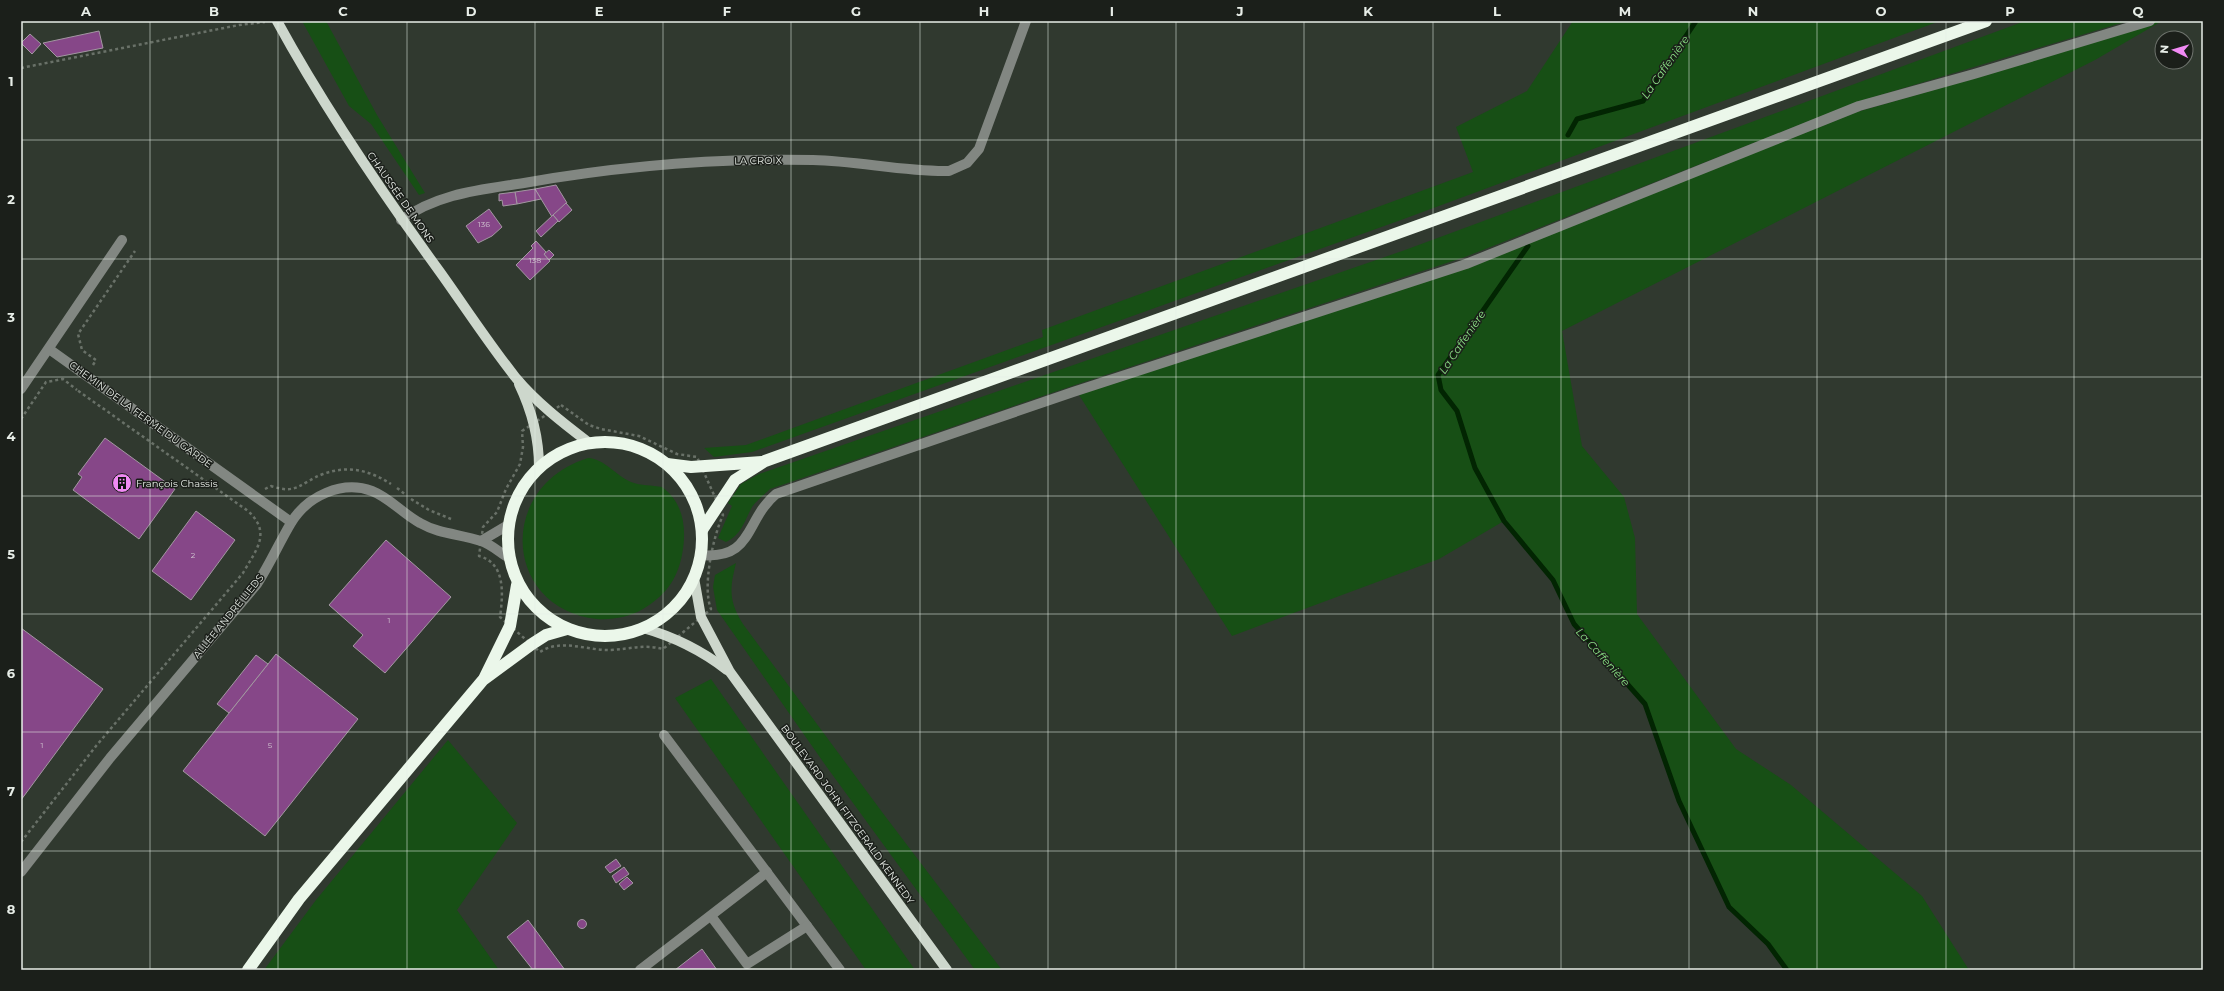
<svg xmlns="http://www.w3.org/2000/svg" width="2224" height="991" font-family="Montserrat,sans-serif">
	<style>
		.green { fill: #174f15 }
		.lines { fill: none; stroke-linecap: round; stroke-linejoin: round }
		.stream { stroke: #022502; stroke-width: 5 }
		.building { fill: #864788; stroke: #a397a2 }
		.path { stroke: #697168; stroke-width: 2.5; stroke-dasharray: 3 3; stroke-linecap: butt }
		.minor { stroke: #828782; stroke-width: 10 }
		.major { stroke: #cdd7cc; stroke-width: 10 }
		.highway { stroke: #ebf7ea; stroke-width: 12 }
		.grid { fill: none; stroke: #e8eee8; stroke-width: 1; stroke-opacity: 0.55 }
		.labels { text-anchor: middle; stroke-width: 3; stroke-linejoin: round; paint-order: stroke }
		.number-label { font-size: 8px; fill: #d0c4d0 }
		.street-label { font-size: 10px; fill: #e8eee8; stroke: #1b1f1a }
		.poi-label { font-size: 10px; fill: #e8eee8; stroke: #1b1f1a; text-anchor: start }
		.water-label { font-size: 11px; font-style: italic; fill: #8ae284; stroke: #1b1f1a }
		.neatline { fill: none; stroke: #e8eee8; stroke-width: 1.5 }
		.grid-label { font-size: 13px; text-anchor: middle; font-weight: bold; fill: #e8eee8 }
	</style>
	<rect width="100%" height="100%" fill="#30392f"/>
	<g class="green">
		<path d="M 302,21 L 326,21 L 377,115 L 425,193 L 419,195 L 371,124 L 349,106 Z"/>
		<path d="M 1573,21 L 1940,21 L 1401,220 L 752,452 L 714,457 L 704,448 L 746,445 L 1043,337 L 1042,330 L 1473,172 L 1456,127 L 1527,91 Z"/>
		<path d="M 2025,21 L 2128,21 L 1857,102 L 1465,257 L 1075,385 L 770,489 C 765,494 757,500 752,507 C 744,522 742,534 726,542 L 718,538 L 732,506 L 728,503 L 741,484 L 759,474 L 1405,250 Z"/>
		<path d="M 2159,21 L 2162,21 L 2095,60 L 1562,331 L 1582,446 L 1624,497 L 1635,538 L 1637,614 L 1736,749 L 1791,785 L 1922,896 L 1969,970 L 1787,970 L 1768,944 L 1729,907 L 1679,801 L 1645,704 L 1574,624 L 1553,580 L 1504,521 L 1439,559 L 1232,636 L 1079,395 L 1467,267 L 1857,112 L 2003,70 Z"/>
		<path d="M 588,458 C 605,459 615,475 631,482 C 641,486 652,485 662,487 C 684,503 687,529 682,555 C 677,580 665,596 643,609 C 630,617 612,620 597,619 C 504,609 495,487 588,458 Z"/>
		<path d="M 736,563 C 730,588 728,600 743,624 L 882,812 L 1002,970 L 975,970 L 826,766 L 717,610 L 713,587 L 715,575 Z"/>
		<path d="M 711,679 L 915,970 L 866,970 L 675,698 Z"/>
		<path d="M 448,740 L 517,823 L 457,910 L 499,970 L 264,970 L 316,900 Z"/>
	</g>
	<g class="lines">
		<g class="stream">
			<path d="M 1568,135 L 1577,119 L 1643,101 L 1696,21"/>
			<path d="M 1528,246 L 1438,375 L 1441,390 L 1457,411 L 1475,468 L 1504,521 L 1553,580 L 1574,624 L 1645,704 L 1679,801 L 1729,907 L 1768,944 L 1787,970"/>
		</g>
	</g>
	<g class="building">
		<path d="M 99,31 L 103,48 L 57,57 L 43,43 Z"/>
		<path d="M 30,34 L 41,44 L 32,54 L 21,43 Z"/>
		<path d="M 556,185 L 567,203 L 552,217 L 535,189 Z"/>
		<path d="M 535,189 L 541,199 L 517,204 L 515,192 Z"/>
		<path d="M 515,192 L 517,204 L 503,206 L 502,200 L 499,201 L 499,194 Z"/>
		<path d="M 566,203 L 572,210 L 559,222 L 553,215 Z"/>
		<path d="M 489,209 L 502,227 L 492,236 L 478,243 L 466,226 Z"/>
		<path d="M 553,215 L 558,221 L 541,237 L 536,231 Z"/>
		<path d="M 536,241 L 546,252 L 544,254 L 550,261 L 530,280 L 516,265 L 533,248 L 531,246 Z"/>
		<path d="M 549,250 L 554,255 L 549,260 L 544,254 Z"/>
		<path d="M 105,438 L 175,489 L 139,539 L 73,490 L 82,477 L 78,474 Z"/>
		<path d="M 196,511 L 235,540 L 191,600 L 152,571 Z"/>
		<path d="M 386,540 L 451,597 L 385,673 L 353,646 L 363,635 L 329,605 Z"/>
		<path d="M 21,628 L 103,689 L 21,800 Z"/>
		<path d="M 276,654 L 358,719 L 265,836 L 183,771 Z"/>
		<path d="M 256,655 L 268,664 L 229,713 L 217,704 Z"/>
		<path d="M 616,859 L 621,866 L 610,873 L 605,867 Z"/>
		<path d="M 624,867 L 629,874 L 616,883 L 612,876 Z"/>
		<path d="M 627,877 L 633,883 L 624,890 L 619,884 Z"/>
		<circle cx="582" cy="924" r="4.5"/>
		<path d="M 528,920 L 565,970 L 533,970 L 507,937 Z"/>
		<path d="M 702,949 L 717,970 L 675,970 Z"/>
	</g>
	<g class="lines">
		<g class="path">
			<path d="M 21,68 L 239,25 L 265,22"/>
			<path d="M 93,365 L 96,360 L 82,350 L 78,334 L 135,251"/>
			<path d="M 561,405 L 589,425 L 601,429 L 639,436 L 677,454 L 697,457 L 723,515 C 713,537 702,587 711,609 L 663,649 C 643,644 630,649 611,650 C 588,651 561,638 540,652 L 500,617 C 503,595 506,563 479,556 L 483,527 L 497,512 L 506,489 L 520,464 L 523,447 L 522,431 Z"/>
			<path d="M 21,419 L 46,382 L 63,379 L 77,390"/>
			<path d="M 397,488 L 406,495"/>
			<path d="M 265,489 L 271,486 C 297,495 300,483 323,474 C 348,465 369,470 391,484"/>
			<path d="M 411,499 L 429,510 L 451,519"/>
			<path d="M 21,842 L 96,746 L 243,573 C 256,550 272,533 248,511 L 77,390"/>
		</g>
		<g class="minor">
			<path d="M 401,220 C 439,193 480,190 524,183 C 621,166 715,158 813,160 C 859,161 904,172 949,171 L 967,163 L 979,149 L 1026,21"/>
			<path d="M 49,349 L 291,522"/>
			<path d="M 21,389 L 122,240"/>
			<path d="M 481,541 L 508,525"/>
			<path d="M 700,555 C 754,560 744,521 776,494 L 1073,392 L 1466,264 L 1859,106 L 1974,74 L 2150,21"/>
			<path d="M 664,735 L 840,970"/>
			<path d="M 21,872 L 110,758 L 257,584 C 270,564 279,543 291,523 C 307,496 342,480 372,491 C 390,498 403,514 420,523 C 439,534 460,534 481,541 C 491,544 500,553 509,558"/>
			<path d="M 711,916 L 747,964 L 807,926"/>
			<path d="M 640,970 L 767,872"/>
		</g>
		<g class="major">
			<path d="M 277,21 C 325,109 381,191 440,272 C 465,307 489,344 516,378 C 536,402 563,423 588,442"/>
			<path d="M 519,384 C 532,411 539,437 539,467"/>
			<path d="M 694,578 L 701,617 L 730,672 L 947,970"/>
			<path d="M 643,628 C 675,637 701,650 727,670"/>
		</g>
		<g class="highway">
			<circle cx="605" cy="539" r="97"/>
			<path d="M 667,464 L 691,467 L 762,462"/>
			<path d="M 702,530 L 735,480 L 765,461 L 1986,21"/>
			<path d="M 485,677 L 510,626 L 517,585"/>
			<path d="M 248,970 L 299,899 L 483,680 L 532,644 L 546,635 L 567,629"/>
		</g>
	</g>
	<path class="grid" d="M 150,21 L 150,970M 278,21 L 278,970M 407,21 L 407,970M 535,21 L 535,970M 663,21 L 663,970M 791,21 L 791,970M 920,21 L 920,970M 1048,21 L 1048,970M 1176,21 L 1176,970M 1304,21 L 1304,970M 1433,21 L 1433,970M 1561,21 L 1561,970M 1689,21 L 1689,970M 1817,21 L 1817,970M 1946,21 L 1946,970M 2074,21 L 2074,970M 21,140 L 2203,140M 21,259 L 2203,259M 21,377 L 2203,377M 21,496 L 2203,496M 21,614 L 2203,614M 21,732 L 2203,732M 21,851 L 2203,851"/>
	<defs>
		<g id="building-disc" transform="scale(1)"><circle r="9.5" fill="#f18af4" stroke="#1b1f1a"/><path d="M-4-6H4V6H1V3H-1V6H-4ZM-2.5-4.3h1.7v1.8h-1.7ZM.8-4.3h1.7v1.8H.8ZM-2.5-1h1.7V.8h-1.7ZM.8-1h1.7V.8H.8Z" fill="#111"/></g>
	</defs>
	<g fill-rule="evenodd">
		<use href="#building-disc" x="122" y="483"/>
	</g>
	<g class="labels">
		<g class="number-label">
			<text x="484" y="227">136</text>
			<text x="535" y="263">138</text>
			<text x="193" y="558">2</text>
			<text x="389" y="623">1</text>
			<text x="42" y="748">1</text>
			<text x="270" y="748">5</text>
		</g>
		<g class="street-label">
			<text transform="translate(758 160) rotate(-1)" y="4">LA CROIX</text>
			<text transform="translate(401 197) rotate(55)" y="4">CHAUSSÉE DE MONS</text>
			<text transform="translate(141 414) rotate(36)" y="4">CHEMIN DE LA FERME DU GARDE</text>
			<text transform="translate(228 616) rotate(-51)" y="4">ALLÉE ANDRÉ LIEDS</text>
			<text transform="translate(848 814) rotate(54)" y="4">BOULEVARD JOHN FITZGERALD KENNEDY</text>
		</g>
		<g class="poi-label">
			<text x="136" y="487">François Chassis</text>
		</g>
		<g class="water-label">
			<text transform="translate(1665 67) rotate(-55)" y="4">La Caffenière</text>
			<text transform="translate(1462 342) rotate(-56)" y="4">La Caffenière</text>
			<text transform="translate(1603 657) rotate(48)" y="4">La Caffenière</text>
		</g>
	</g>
	<rect width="2224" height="991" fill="none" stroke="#1b1f1a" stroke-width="44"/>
	<g transform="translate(2174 50) rotate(275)"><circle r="19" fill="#1b1f1a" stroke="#6d726c"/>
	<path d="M0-3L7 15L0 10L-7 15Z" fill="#f18af4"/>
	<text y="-6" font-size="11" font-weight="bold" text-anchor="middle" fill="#e8eee8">N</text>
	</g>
	<rect x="22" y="22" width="2180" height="947" class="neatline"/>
	<g class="grid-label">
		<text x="86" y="16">A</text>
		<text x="214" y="16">B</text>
		<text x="343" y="16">C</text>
		<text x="471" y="16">D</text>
		<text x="599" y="16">E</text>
		<text x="727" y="16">F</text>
		<text x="856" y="16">G</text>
		<text x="984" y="16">H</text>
		<text x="1112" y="16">I</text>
		<text x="1240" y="16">J</text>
		<text x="1368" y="16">K</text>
		<text x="1497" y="16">L</text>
		<text x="1625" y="16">M</text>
		<text x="1753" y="16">N</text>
		<text x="1881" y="16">O</text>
		<text x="2010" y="16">P</text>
		<text x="2138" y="16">Q</text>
		<text x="11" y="86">1</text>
		<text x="11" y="204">2</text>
		<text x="11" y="322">3</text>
		<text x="11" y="441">4</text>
		<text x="11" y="559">5</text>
		<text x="11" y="678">6</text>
		<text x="11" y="796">7</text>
		<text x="11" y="914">8</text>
	</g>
</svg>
